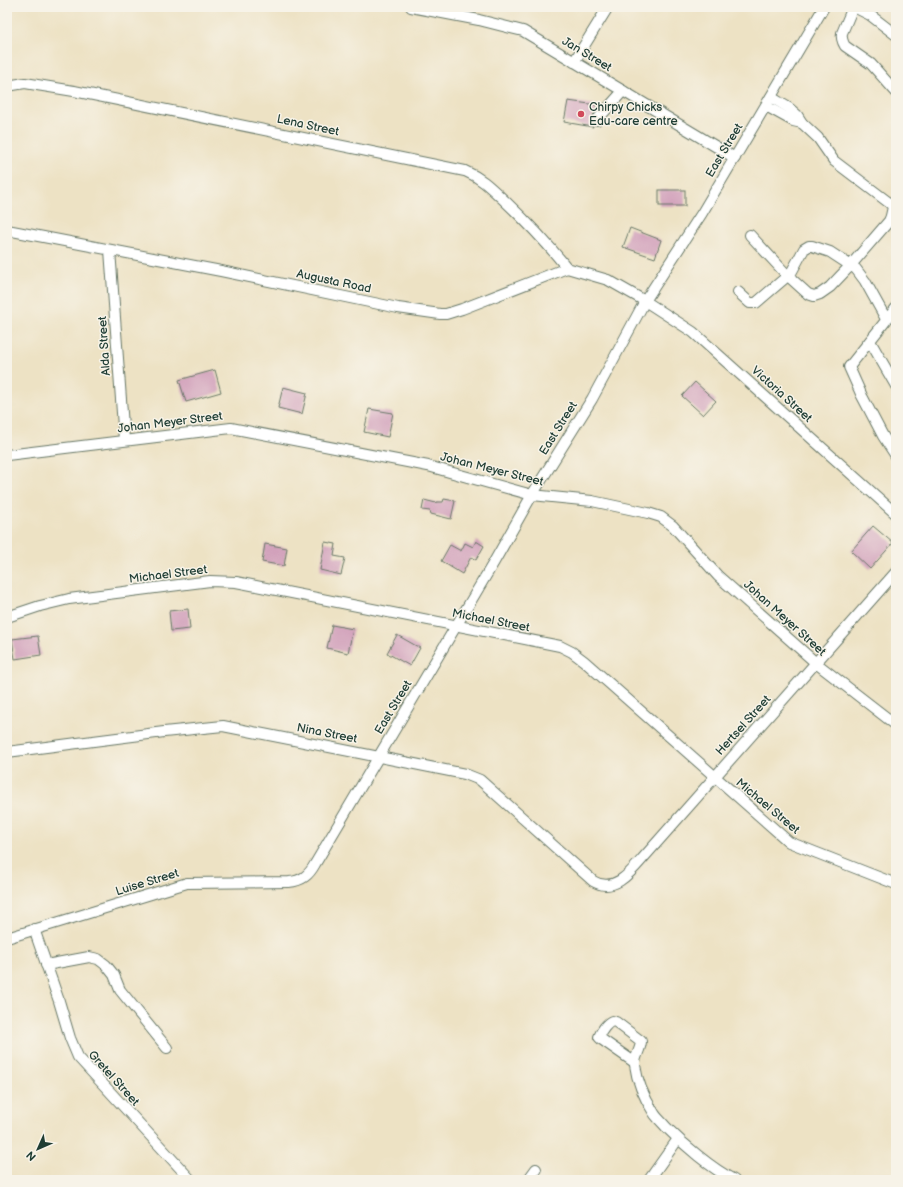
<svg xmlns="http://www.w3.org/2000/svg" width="903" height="1187" font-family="'Balsamiq Sans',sans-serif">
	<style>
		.building { fill: #d2a1bb }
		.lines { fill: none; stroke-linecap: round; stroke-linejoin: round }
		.minor-casing { stroke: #677766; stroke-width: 12 }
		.minor { stroke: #fff; stroke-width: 10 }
		.poi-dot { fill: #d1495b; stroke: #f7f3e8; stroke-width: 1.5 }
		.labels { text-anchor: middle; stroke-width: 3; stroke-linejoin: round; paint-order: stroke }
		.street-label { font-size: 12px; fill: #1f3d34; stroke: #f7f3e8 }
		.poi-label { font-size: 12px; fill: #1f3d34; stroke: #f7f3e8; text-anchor: start }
	</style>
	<rect width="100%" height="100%" fill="#f7f3e8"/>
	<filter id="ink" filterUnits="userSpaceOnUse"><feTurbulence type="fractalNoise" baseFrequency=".025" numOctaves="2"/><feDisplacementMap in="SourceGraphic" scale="8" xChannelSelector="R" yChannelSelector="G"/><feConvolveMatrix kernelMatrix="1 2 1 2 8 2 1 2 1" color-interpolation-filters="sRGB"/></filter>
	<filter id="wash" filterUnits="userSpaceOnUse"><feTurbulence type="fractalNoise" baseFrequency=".012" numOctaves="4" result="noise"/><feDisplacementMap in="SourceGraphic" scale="16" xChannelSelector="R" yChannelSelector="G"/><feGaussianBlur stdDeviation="0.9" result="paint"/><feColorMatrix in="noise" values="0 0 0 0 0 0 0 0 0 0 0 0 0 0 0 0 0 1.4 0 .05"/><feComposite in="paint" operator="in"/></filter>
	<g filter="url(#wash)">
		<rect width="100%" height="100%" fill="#ede2c4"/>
		<g id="blocks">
			<g class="building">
				<path d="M 568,101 L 597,105 L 596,111 L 591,119 L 593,127 L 564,122 Z"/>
				<rect x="659" y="190" width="26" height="16"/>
				<path d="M 630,228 L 661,240 L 655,258 L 623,247 Z"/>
				<path d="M 215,370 L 221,392 L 186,402 L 179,380 Z"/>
				<path d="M 695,382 L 716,401 L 703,415 L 682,396 Z"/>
				<path d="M 283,387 L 307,393 L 302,414 L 278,408 Z"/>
				<path d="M 369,409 L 393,413 L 388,437 L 364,432 Z"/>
				<path d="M 444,499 L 455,501 L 451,519 L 431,514 L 430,511 L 422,510 L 424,500 L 436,503 L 436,502 L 443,502 Z"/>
				<path d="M 873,526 L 893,543 L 870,569 L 851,551 Z"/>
				<path d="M 476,541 L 484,546 L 476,560 L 471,557 L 462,574 L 441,561 L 450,545 L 461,551 L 465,543 L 473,547 Z"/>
				<path d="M 325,542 L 336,544 L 334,556 L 345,558 L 341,575 L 320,570 Z"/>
				<path d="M 265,544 L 287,548 L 284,566 L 262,562 Z"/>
				<path d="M 188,609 L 190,629 L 171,631 L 169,611 Z"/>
				<path d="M 332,625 L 353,629 L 348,653 L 327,648 Z"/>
				<path d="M 397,635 L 420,648 L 410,666 L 387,653 Z"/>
				<path d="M 38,636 L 41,655 L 15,659 L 12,639 Z"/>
			</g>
		</g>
	</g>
	<g filter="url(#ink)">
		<use href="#blocks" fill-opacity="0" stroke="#677766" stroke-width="1"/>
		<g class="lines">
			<g class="minor-casing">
				<g id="minor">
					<path d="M 411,7 L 479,20 L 523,31 L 735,158"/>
					<path d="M 853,7 L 842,33 C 841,38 842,41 845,46 L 871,64 L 896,92"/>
					<path d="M 854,7 L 870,15 L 896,35"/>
					<path d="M 574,62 L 608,7"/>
					<path d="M 7,86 L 25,83 L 74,91 L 465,171 C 482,178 493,190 506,202 C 528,223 548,244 567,268"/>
					<path d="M 771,97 L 789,108 L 797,115 L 802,123 L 818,138 L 834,161 L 896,208"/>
					<path d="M 766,106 L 793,121 L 802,123"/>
					<path d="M 597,120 L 623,91"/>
					<path d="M 7,230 L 221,271 L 398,308 L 440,314 L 446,314 L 462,309 L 567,268 L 608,280 L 645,301 L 693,332 L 896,514"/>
					<path d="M 750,235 L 787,275 L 808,294 L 814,296 L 820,294 L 830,287 L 851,265 L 889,221 C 893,214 891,207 896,201"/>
					<path d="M 110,250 L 124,440"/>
					<path d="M 738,292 L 750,303 L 756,303 L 791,273 L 804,249 L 809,246 L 812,246 L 830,252 L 856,269 L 865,281 L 886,319"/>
					<path d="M 896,308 L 849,367 L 862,396 L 883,436 L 896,456"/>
					<path d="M 870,341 L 896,386"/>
					<path d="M 7,455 L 231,428 L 428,466 L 532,495 L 592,501 L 648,513 L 661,517 L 673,526 L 718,576 L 816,663 L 896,725"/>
					<path d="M 7,617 L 40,606 L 69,599 L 210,581 L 236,582 L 560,646 L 572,652 L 584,661 L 789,842 L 896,884"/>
					<path d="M 7,752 L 164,732 L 223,726 L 465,774 L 480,780 L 593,881 C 614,894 631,872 644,857 L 896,572"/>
					<path d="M 34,929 L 59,1001 L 70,1038 L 78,1057 L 191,1180"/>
					<path d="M 7,938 L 187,883 L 289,882 C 302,881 309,875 315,864 L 494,562 L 532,495 L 592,399 L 645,301 L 702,213 L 824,7"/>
					<path d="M 46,965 L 89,957 L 98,959 L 106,965 L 114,975 L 120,990 L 167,1048"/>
					<path d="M 634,1062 L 601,1039 L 599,1037 C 601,1031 607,1023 612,1021 L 616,1022 L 641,1041 C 641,1050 634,1057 635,1065 C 637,1081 645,1099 654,1113 C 657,1118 662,1122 666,1127 C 683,1144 712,1169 734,1180"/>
					<path d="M 528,1180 L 536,1169"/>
					<path d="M 649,1180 L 678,1139"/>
				</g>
			</g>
			<use href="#minor" class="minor"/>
		</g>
	</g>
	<circle class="poi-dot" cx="581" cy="114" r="4"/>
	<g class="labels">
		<g class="street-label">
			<text transform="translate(587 54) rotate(31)" y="4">Jan Street</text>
			<text transform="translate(308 125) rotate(12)" y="4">Lena Street</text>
			<text transform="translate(724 150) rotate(-59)" y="4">East Street</text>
			<text transform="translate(334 281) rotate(12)" y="4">Augusta Road</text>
			<text transform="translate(104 346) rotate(-94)" y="4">Alda Street</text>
			<text transform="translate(782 394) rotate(42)" y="4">Victoria Street</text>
			<text transform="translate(170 422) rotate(-7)" y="4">Johan Meyer Street</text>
			<text transform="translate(558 428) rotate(-58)" y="4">East Street</text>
			<text transform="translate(492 469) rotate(14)" y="4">Johan Meyer Street</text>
			<text transform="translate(168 574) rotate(-7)" y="4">Michael Street</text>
			<text transform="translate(785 618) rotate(42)" y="4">Johan Meyer Street</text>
			<text transform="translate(491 620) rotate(11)" y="4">Michael Street</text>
			<text transform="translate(393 707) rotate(-59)" y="4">East Street</text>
			<text transform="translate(743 725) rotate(-48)" y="4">Hertsel Street</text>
			<text transform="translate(327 733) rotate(11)" y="4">Nina Street</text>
			<text transform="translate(768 806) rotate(40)" y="4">Michael Street</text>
			<text transform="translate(147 882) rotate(-17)" y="4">Luise Street</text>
			<text transform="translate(114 1078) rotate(48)" y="4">Gretel Street</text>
		</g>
		<g class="poi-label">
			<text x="589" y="111">Chirpy Chicks<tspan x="589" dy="14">Edu-care centre</tspan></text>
		</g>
	</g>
	<rect width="903" height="1187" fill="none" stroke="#f7f3e8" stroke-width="24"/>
	<g transform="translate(38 1149) rotate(225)" stroke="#f7f3e8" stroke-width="3" paint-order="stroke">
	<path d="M0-3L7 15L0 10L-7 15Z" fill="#1f3d34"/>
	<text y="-6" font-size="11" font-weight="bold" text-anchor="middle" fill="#1f3d34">N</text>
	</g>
</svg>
